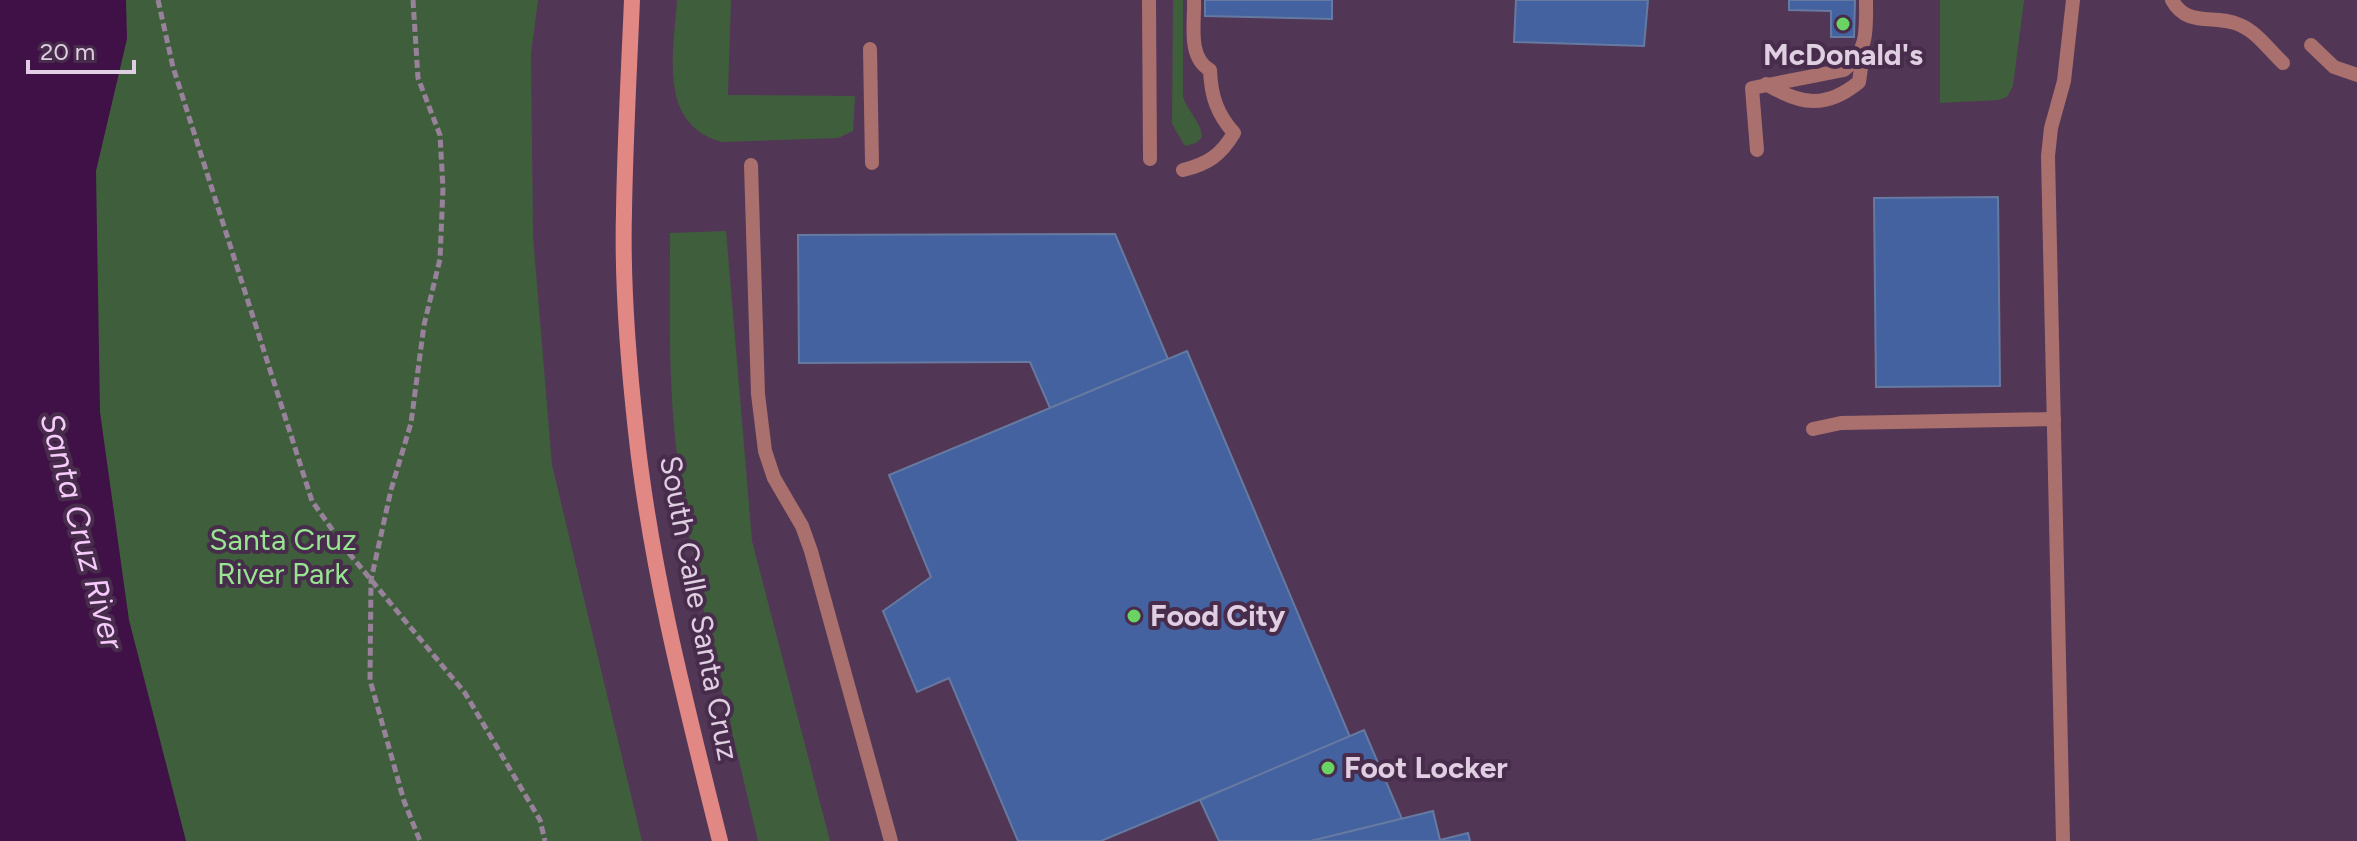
<svg xmlns="http://www.w3.org/2000/svg" width="2357" height="841" font-family="Figtree,sans-serif">
	<style>
		.green { fill: #3f5f3c }
		.water { fill: #401146 }
		.building { fill: #43629f; stroke: #667aa1; stroke-width: 2 }
		.lines { fill: none; stroke-linecap: round; stroke-linejoin: round }
		.path { stroke: #98819b; stroke-width: 5; stroke-dasharray: 8 4; stroke-linecap: butt }
		.lane { stroke: #a9706d; stroke-width: 14 }
		.secondary { stroke: #e18784; stroke-width: 16 }
		.poi-dot { fill: #6ad364; stroke: #472c4b; stroke-width: 3 }
		.labels { text-anchor: middle; stroke-width: 8; stroke-linejoin: round; paint-order: stroke }
		.poi-label { font-size: 30px; font-weight: bold; fill: #e0cfe2; stroke: #472c4b; text-anchor: start }
		.park-label { font-size: 30px; fill: #98e492; stroke: #472c4b }
		.street-label { font-size: 30px; fill: #e0cfe2; stroke: #472c4b }
		.water-label { font-size: 32px; font-style: italic; fill: #f6cbfc; stroke: #472c4b }
	</style>
	<rect width="100%" height="100%" fill="#523656"/>
	<g class="green">
		<path d="M 0,0 L 538,0 L 531,54 L 533,237 L 552,465 L 642,841 L 0,841 Z"/>
		<path d="M 677,0 L 731,0 L 728,95 L 855,96 L 853,131 L 838,138 L 722,142 C 657,125 674,51 677,0 Z"/>
		<path d="M 1173,0 L 1183,0 L 1183,97 C 1188,112 1202,123 1202,137 L 1196,143 L 1185,146 L 1172,124 Z"/>
		<path d="M 1940,0 L 2024,0 L 2013,86 L 2007,97 L 1998,100 L 1940,103 Z"/>
		<path d="M 726,231 L 752,541 L 830,841 L 758,841 C 728,711 691,579 676,446 C 668,375 670,304 670,233 Z"/>
	</g>
	<path class="water" d="M 0,0 L 126,0 L 127,39 L 96,171 L 100,412 L 129,620 L 186,841 L 0,841 Z"/>
	<g class="building">
		<path d="M 1205,0 L 1332,0 L 1332,19 L 1205,16 Z"/>
		<path d="M 1516,0 L 1648,0 L 1644,46 L 1514,42 Z"/>
		<path d="M 1789,0 L 1855,0 L 1854,37 L 1831,37 L 1831,11 L 1789,10 Z"/>
		<path d="M 1998,197 L 2000,386 L 1876,387 L 1874,198 Z"/>
		<path d="M 1115,234 L 1168,359 L 1050,408 L 1030,362 L 799,363 L 798,235 Z"/>
		<path d="M 1187,351 L 1350,737 L 1101,841 L 1018,841 L 949,678 L 917,692 L 883,611 L 931,577 L 889,475 Z"/>
		<path d="M 1364,730 L 1402,819 L 1311,841 L 1219,841 L 1200,800 Z"/>
		<path d="M 1433,811 L 1440,840 L 1468,833 L 1470,841 L 1311,841 Z"/>
	</g>
	<g class="lines">
		<g class="path">
			<path d="M 158,0 L 173,67 L 312,501 L 348,552 L 465,693 L 540,820 L 545,841"/>
			<path d="M 413,0 L 418,78 L 440,135 L 443,188 L 440,259 L 424,325 L 411,423 L 391,490 L 371,580 L 370,680 L 404,801 L 420,841"/>
		</g>
		<g class="lane">
			<path d="M 1149,0 L 1150,159"/>
			<path d="M 2172,0 C 2188,29 2215,13 2240,25 C 2257,32 2270,51 2283,63"/>
			<path d="M 2311,45 L 2334,67 L 2357,75"/>
			<path d="M 870,49 L 872,163"/>
			<path d="M 1766,84 C 1801,105 1826,109 1859,82 L 1863,53"/>
			<path d="M 1757,150 L 1752,88 L 1844,70 C 1869,51 1866,28 1866,0"/>
			<path d="M 751,165 L 758,394 L 765,451 L 774,478 L 802,526 L 811,551 L 891,841"/>
			<path d="M 1183,170 C 1208,164 1221,155 1234,133 C 1217,114 1211,96 1210,70 C 1187,57 1195,23 1194,0"/>
			<path d="M 1813,429 L 1841,423 L 2054,419"/>
			<path d="M 2063,841 L 2048,156 L 2051,128 L 2064,81 L 2073,0"/>
		</g>
		<path class="secondary" d="M 632,0 C 629,71 625,142 624,212 C 622,285 628,359 636,431 C 651,570 686,705 720,841"/>
	</g>
	<g class="poi-dot">
		<circle cx="1843" cy="24" r="8"/>
		<circle cx="1134" cy="616" r="8"/>
		<circle cx="1328" cy="768" r="8"/>
	</g>
	<g class="labels">
		<g class="poi-label">
			<text x="1843" y="65" text-anchor="middle">McDonald's</text>
			<text x="1150" y="626">Food City</text>
			<text x="1344" y="778">Foot Locker</text>
		</g>
		<g class="park-label">
			<text x="283" y="550">Santa Cruz<tspan x="283" dy="34">River Park</tspan></text>
		</g>
		<g class="street-label">
			<text transform="translate(699 608) rotate(79)" y="10">South Calle Santa Cruz</text>
		</g>
		<g class="water-label">
			<text transform="translate(82 531) rotate(75)" y="11">Santa Cruz River</text>
		</g>
	</g>
	<path d="M28 60v12h106v-12" fill="none" stroke="#e0cfe2" stroke-width="4"/>
	<text x="40" y="60" font-size="24" fill="#e0cfe2" stroke="#472c4b" stroke-width="6" paint-order="stroke">20 m</text>
</svg>
